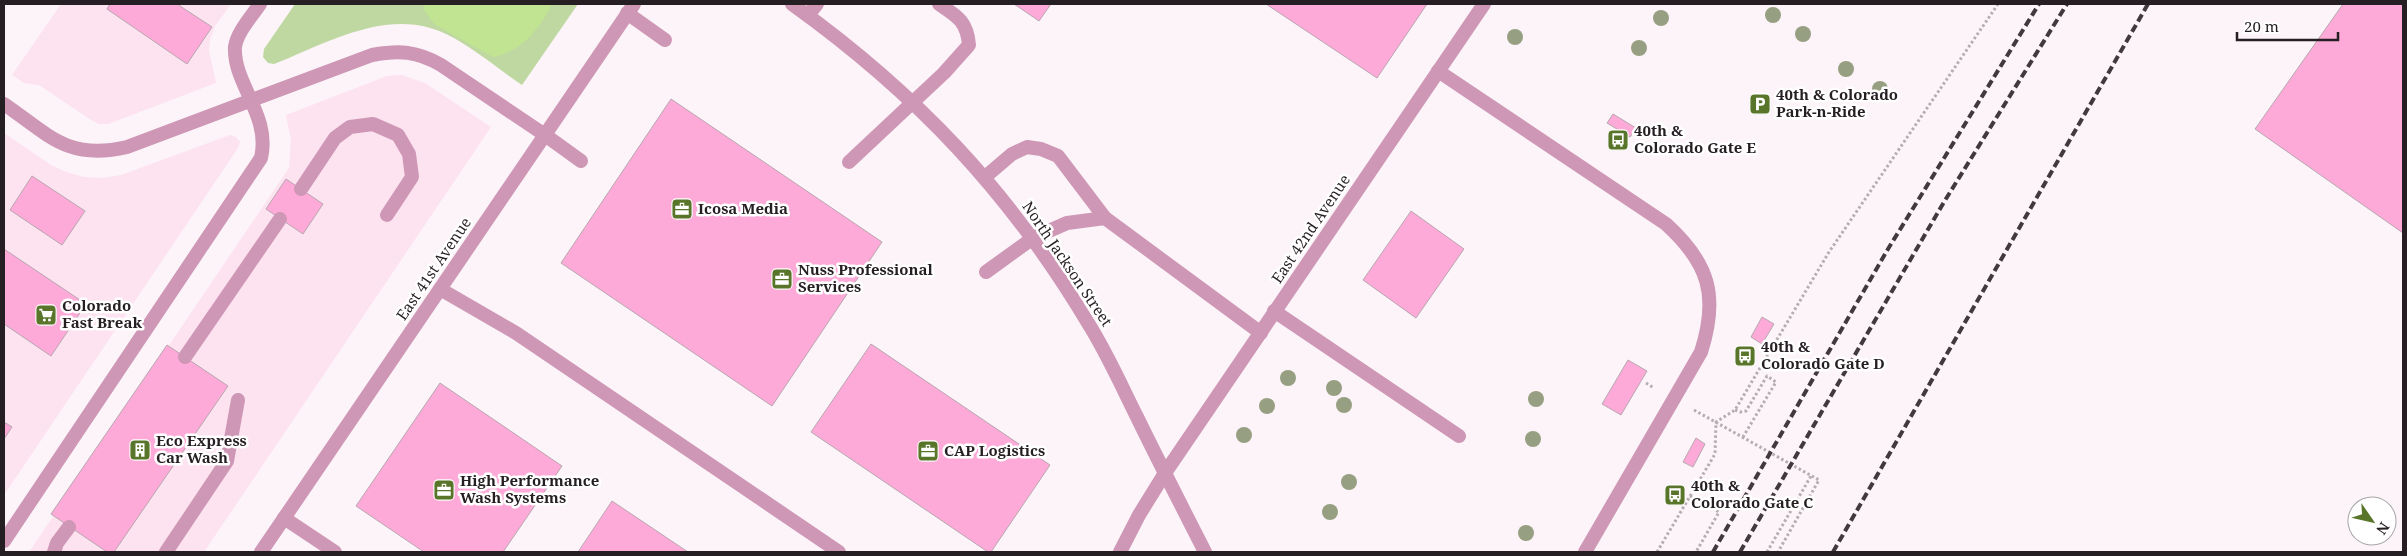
<svg xmlns="http://www.w3.org/2000/svg" width="2407" height="556" font-family="'Noto Serif',serif">
	<style>
		.built { fill: #fde2f0 }
		.green { fill: #bfd8a1 }
		.water { fill: #c0e491 }
		.building { fill: #feaad9; stroke: #b8a6af }
		.lines { fill: none; stroke-linecap: round; stroke-linejoin: round }
		.path { stroke: #b5adb1; stroke-width: 3; stroke-dasharray: 2.5 2.5; stroke-linecap: butt }
		.service { stroke: #cf97b6; stroke-width: 14 }
		.minor { stroke: #cf97b6; stroke-width: 14 }
		.tertiary { stroke: #cf97b6; stroke-width: 14 }
		.rail { stroke: #40393d; stroke-width: 4; stroke-dasharray: 8 4; stroke-linecap: butt }
		.tree { fill: #969f81 }
		.labels { text-anchor: middle; stroke-width: 5; stroke-linejoin: round; paint-order: stroke }
		.poi-label { font-size: 15px; font-weight: bold; fill: #251e22; stroke: #fff; text-anchor: start }
		.street-label { font-size: 15px; fill: #251e22; stroke: #fff }
	</style>
	<rect width="100%" height="100%" fill="#fcf4f8"/>
	<g class="built">
		<path d="M 61,4 L 231,4 L 215,26 L 210,40 L 209,51 L 216,83 L 108,124 L 99,124 L 91,120 L 39,85 L 24,83 L 12,75 Z"/>
		<path d="M 402,75 L 425,83 L 491,127 L 204,552 L 29,552 L 289,168 L 291,140 L 286,115 L 387,76 Z"/>
		<path d="M 4,133 L 51,165 L 66,172 L 84,177 L 103,178 L 121,175 L 230,135 L 236,137 L 240,142 L 238,148 L 4,495 Z"/>
	</g>
	<path class="green" d="M 295,4 L 578,4 L 522,85 C 498,69 473,47 446,34 C 389,6 327,43 274,64 L 268,63 L 263,57 L 264,49 Z"/>
	<path class="water" d="M 424,4 L 552,4 C 539,30 522,51 493,57 L 434,24 L 424,10 Z"/>
	<g class="building">
		<path d="M 110,4 L 177,4 L 212,27 L 187,64 L 107,9 Z"/>
		<path d="M 1014,4 L 1051,4 L 1039,21 Z"/>
		<path d="M 1266,4 L 1427,4 L 1377,78 Z"/>
		<path d="M 2343,4 L 2403,4 L 2403,233 L 2255,129 Z"/>
		<path d="M 671,99 L 882,242 L 772,406 L 561,263 Z"/>
		<path d="M 1613,114 L 1636,128 L 1630,137 L 1607,123 Z"/>
		<path d="M 32,176 L 85,211 L 62,245 L 10,210 Z"/>
		<path d="M 286,179 L 323,204 L 303,234 L 266,209 Z"/>
		<path d="M 1411,211 L 1464,249 L 1416,318 L 1363,280 Z"/>
		<path d="M 4,249 L 86,304 L 51,356 L 4,324 Z"/>
		<path d="M 1762,317 L 1774,324 L 1762,344 L 1751,337 Z"/>
		<path d="M 871,344 L 1050,465 L 991,552 L 988,552 L 811,432 Z"/>
		<path d="M 167,345 L 228,386 L 114,552 L 107,552 L 51,514 Z"/>
		<path d="M 1628,360 L 1647,371 L 1621,415 L 1602,404 Z"/>
		<path d="M 440,383 L 562,466 L 503,552 L 424,552 L 356,506 Z"/>
		<path d="M 4,422 L 12,427 L 4,439 Z"/>
		<path d="M 1696,438 L 1705,444 L 1693,467 L 1683,462 Z"/>
		<path d="M 612,501 L 688,552 L 578,552 Z"/>
	</g>
	<g class="lines">
		<g class="path">
			<path d="M 1646,383 L 1654,388"/>
			<path d="M 1694,410 L 1819,480 L 1778,552"/>
			<path d="M 1735,410 L 1740,412 L 1746,411 L 1767,376 L 1776,382 L 1743,437"/>
			<path d="M 1690,496 L 1719,512 L 1696,552"/>
			<path d="M 1657,552 L 1715,454 L 1716,422 L 1735,410 L 1829,252 L 1998,4"/>
			<path d="M 1767,552 L 1811,476"/>
		</g>
		<g class="service">
			<path d="M 627,13 L 665,40"/>
			<path d="M 808,15 L 817,4"/>
			<path d="M 1438,71 L 1666,224 C 1709,263 1719,296 1701,352 L 1585,552"/>
			<path d="M 545,135 L 581,161"/>
			<path d="M 849,162 L 944,73 L 969,45 C 967,21 957,16 939,4"/>
			<path d="M 985,177 L 1012,154 L 1027,147 L 1041,149 L 1058,156 L 1105,218 L 1261,333"/>
			<path d="M 301,189 L 335,138 L 350,127 L 373,124 L 398,135 L 409,154 L 412,177 L 387,215"/>
			<path d="M 986,272 L 1033,238 L 1067,223 L 1105,218"/>
			<path d="M 440,289 L 516,333 L 839,552"/>
			<path d="M 1274,311 L 1459,436"/>
			<path d="M 185,357 L 280,219"/>
			<path d="M 284,518 L 335,552"/>
			<path d="M 54,552 L 57,543 L 69,527"/>
			<path d="M 166,552 L 227,461 L 238,400"/>
			<path d="M 1120,552 L 1139,515 L 1165,473"/>
		</g>
		<g class="minor">
			<path d="M 4,104 C 49,135 68,161 127,147 L 372,55 C 399,50 417,51 441,65 L 545,135"/>
			<path d="M 1165,473 L 1484,4"/>
			<path d="M 4,541 L 261,158 C 271,115 233,84 235,47 C 237,32 252,16 260,4"/>
			<path d="M 261,552 L 634,4"/>
		</g>
		<path class="tertiary" d="M 792,4 C 916,93 1009,191 1088,323 C 1107,353 1121,385 1137,417 C 1159,462 1182,507 1205,552"/>
		<g class="rail">
			<path d="M 1713,552 L 1888,249 L 2039,4"/>
			<path d="M 1740,552 L 1944,202 L 2067,4"/>
			<path d="M 1833,552 L 2148,4"/>
		</g>
	</g>
	<g class="tree">
		<circle cx="1773" cy="15" r="8"/>
		<circle cx="1661" cy="18" r="8"/>
		<circle cx="1803" cy="34" r="8"/>
		<circle cx="1515" cy="37" r="8"/>
		<circle cx="1639" cy="48" r="8"/>
		<circle cx="1846" cy="69" r="8"/>
		<circle cx="1880" cy="89" r="8"/>
		<circle cx="1288" cy="378" r="8"/>
		<circle cx="1334" cy="388" r="8"/>
		<circle cx="1536" cy="399" r="8"/>
		<circle cx="1344" cy="405" r="8"/>
		<circle cx="1267" cy="406" r="8"/>
		<circle cx="1244" cy="435" r="8"/>
		<circle cx="1533" cy="439" r="8"/>
		<circle cx="1349" cy="482" r="8"/>
		<circle cx="1330" cy="512" r="8"/>
		<circle cx="1526" cy="533" r="8"/>
	</g>
	<defs>
		<g id="parking-square" transform="scale(1.125)"><rect x="-9" y="-9" width="18" height="18" rx="4" fill="#58752a" stroke="#fff"/><path d="M-3.5-5.5H1a3.5 3.5 0 0 1 0 7H-1V5.5H-3.5ZM-1-3.4V-.6H.8a1.4 1.4 0 0 0 0-2.8Z" fill="#fff"/></g>
		<g id="bus-square" transform="scale(1.125)"><rect x="-9" y="-9" width="18" height="18" rx="4" fill="#58752a" stroke="#fff"/><path d="M-5-6H5V4H4V6H2V4H-2V6H-4V4H-5ZM-3.5-4V0h7V-4ZM-3.5 1.2v1.5H-2V1.2ZM2 1.2v1.5H3.5V1.2Z" fill="#fff"/></g>
		<g id="office-square" transform="scale(1.125)"><rect x="-9" y="-9" width="18" height="18" rx="4" fill="#58752a" stroke="#fff"/><path d="M-6-3h4V-5.5h4V-3h4V5H-6ZM-1-4.5V-3h2v-1.5ZM-6 0V1H6V0Z" fill="#fff"/></g>
		<g id="supermarket-square" transform="scale(1.125)"><rect x="-9" y="-9" width="18" height="18" rx="4" fill="#58752a" stroke="#fff"/><path d="M-6-5.5h2.5l.6 2H6L4.5 2H-2.5L-4.4-4H-6ZM-1.5 3.2a1.3 1.3 0 1 0 .1 0ZM3 3.2a1.3 1.3 0 1 0 .1 0Z" fill="#fff"/></g>
		<g id="building-square" transform="scale(1.125)"><rect x="-9" y="-9" width="18" height="18" rx="4" fill="#58752a" stroke="#fff"/><path d="M-4-6H4V6H1V3H-1V6H-4ZM-2.5-4.3h1.7v1.8h-1.7ZM.8-4.3h1.7v1.8H.8ZM-2.5-1h1.7V.8h-1.7ZM.8-1h1.7V.8H.8Z" fill="#fff"/></g>
	</defs>
	<g fill-rule="evenodd">
		<use href="#parking-square" x="1760" y="104"/>
		<use href="#bus-square" x="1618" y="140"/>
		<use href="#office-square" x="682" y="209"/>
		<use href="#office-square" x="782" y="279"/>
		<use href="#supermarket-square" x="46" y="315"/>
		<use href="#bus-square" x="1745" y="356"/>
		<use href="#building-square" x="140" y="450"/>
		<use href="#office-square" x="928" y="451"/>
		<use href="#office-square" x="444" y="490"/>
		<use href="#bus-square" x="1675" y="495"/>
	</g>
	<g class="labels">
		<g class="poi-label">
			<text x="1776" y="100">40th &amp; Colorado<tspan x="1776" dy="17">Park-n-Ride</tspan></text>
			<text x="1634" y="136">40th &amp;<tspan x="1634" dy="17">Colorado Gate E</tspan></text>
			<text x="698" y="214">Icosa Media</text>
			<text x="798" y="275">Nuss Professional<tspan x="798" dy="17">Services</tspan></text>
			<text x="62" y="311">Colorado<tspan x="62" dy="17">Fast Break</tspan></text>
			<text x="1761" y="352">40th &amp;<tspan x="1761" dy="17">Colorado Gate D</tspan></text>
			<text x="156" y="446">Eco Express<tspan x="156" dy="17">Car Wash</tspan></text>
			<text x="944" y="456">CAP Logistics</text>
			<text x="460" y="486">High Performance<tspan x="460" dy="17">Wash Systems</tspan></text>
			<text x="1691" y="491">40th &amp;<tspan x="1691" dy="17">Colorado Gate C</tspan></text>
		</g>
		<g class="street-label">
			<text transform="translate(1311 229) rotate(-56)" y="5">East 42nd Avenue</text>
			<text transform="translate(1067 264) rotate(56)" y="5">North Jackson Street</text>
			<text transform="translate(434 269) rotate(-56)" y="5">East 41st Avenue</text>
		</g>
	</g>
	<rect width="2407" height="556" fill="none" stroke="#251e22" stroke-width="10"/>
	<g transform="translate(2372 521) rotate(124)"><circle r="24" fill="#ffffff" stroke="#a8a5a7"/>
	<path d="M0-4L9 19L0 12L-9 19Z" fill="#58752a"/>
	<text y="-8" font-size="14" font-weight="bold" text-anchor="middle" fill="#251e22">N</text>
	</g>
	<path d="M2237 32v8h101v-8" fill="none" stroke="#251e22" stroke-width="2.5"/>
	<text x="2244" y="32" font-size="15" fill="#251e22" stroke="#ffffff" stroke-width="4" paint-order="stroke">20 m</text>
</svg>
